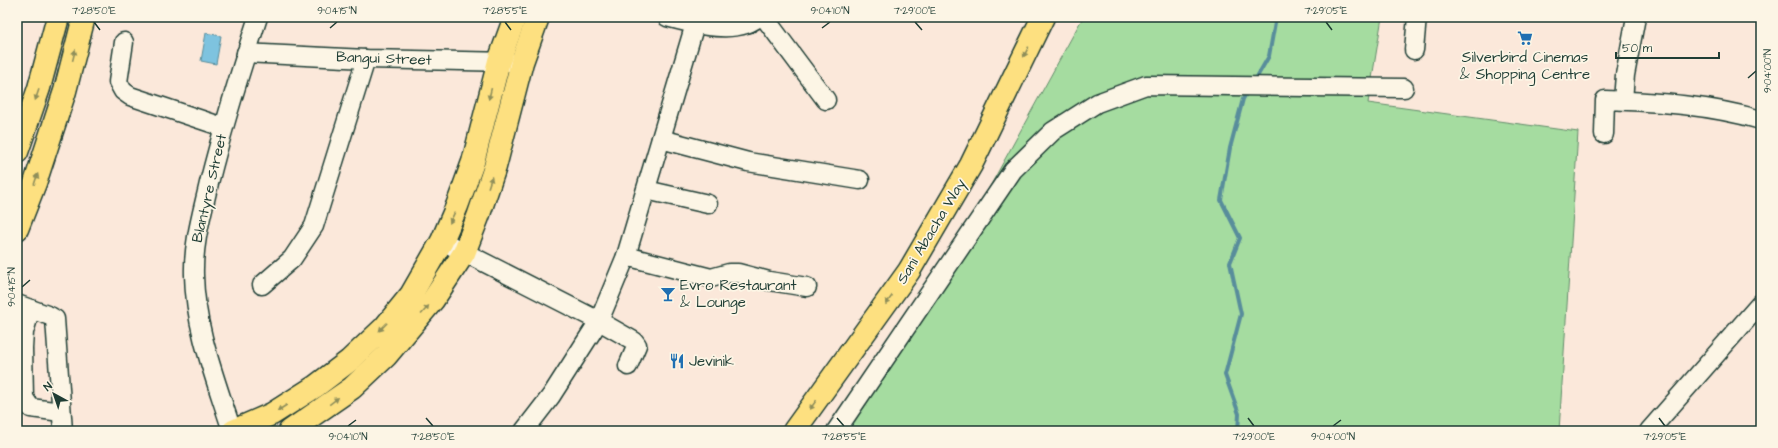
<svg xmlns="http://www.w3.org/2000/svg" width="1778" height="448" font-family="'Architects Daughter',sans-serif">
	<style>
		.green { fill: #a5dca0; stroke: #628c6a }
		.water { fill: #7ec3df; stroke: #588d9b }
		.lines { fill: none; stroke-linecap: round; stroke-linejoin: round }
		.stream { stroke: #588d9b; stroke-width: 4 }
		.minor-casing { stroke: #1f3d34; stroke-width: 21 }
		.major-casing { stroke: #1f3d34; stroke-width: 25 }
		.highway-casing { stroke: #1f3d34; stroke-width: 25 }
		.minor { stroke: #fcf5e5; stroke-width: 18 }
		.major { stroke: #fde080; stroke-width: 22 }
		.highway { stroke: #fde080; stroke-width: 22 }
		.oneway { fill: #8e8e5a }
		.ticks { fill: none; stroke: #1f3d34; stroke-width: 1.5 }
		.labels { text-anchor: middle; stroke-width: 3.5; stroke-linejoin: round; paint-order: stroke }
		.poi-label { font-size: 15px; fill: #1f3d34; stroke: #fcf5e5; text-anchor: start }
		.street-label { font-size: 15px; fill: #1f3d34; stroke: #fcf5e5 }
		.neatline { fill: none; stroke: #1f3d34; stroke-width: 1.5 }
		.ticks-label { font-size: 10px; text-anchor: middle; fill: #1f3d34 }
	</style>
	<rect width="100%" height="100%" fill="#fbe8da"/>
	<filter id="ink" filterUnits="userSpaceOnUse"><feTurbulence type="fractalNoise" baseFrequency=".025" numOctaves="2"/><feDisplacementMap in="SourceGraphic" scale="8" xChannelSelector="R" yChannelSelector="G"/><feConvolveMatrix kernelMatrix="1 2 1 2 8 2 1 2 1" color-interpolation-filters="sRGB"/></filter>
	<g filter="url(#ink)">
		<path class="green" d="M 1083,17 L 1382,17 L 1368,103 L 1578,132 L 1559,431 L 839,431 L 863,401 L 993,181 Z"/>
		<path class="water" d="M 206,33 L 221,36 L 216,64 L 201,61 Z"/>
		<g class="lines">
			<g class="stream">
				<path d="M 1254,82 L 1269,56 L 1276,17"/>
				<path d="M 1238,431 L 1239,414 L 1225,375 L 1241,314 L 1230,263 L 1240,238 L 1221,200 L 1230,148 L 1243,99 L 1248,91"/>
			</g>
			<g class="minor-casing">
				<g id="minor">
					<path d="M 667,17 C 689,23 724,32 746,24 C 751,23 755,19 760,17"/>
					<path d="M 764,17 L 826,100"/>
					<path d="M 124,42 L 118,82 L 123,91 L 130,96 L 223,127"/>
					<path d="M 1414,50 L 1417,17"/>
					<path d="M 246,53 L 366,59 L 511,62"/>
					<path d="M 1623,100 L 1625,75 L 1636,17"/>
					<path d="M 1604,134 L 1605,100 C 1658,102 1710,105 1761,120"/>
					<path d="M 661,139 L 748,162 L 860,180"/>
					<path d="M 646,190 L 708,204"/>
					<path d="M 442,241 L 599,321 L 634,341 L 637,345 L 628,366"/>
					<path d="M 626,256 L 711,278 L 729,273 L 738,273 L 769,281 L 807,287"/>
					<path d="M 262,285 L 292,259 L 314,226 L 366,59"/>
					<path d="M 17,304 L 50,316 L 55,319 L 63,431"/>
					<path d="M 31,309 L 24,332 L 23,348 L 24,398 L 31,408 L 61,412"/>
					<path d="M 232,431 C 216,380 195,329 194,275 C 193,243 202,214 209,183 C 223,127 240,72 258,17"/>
					<path d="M 524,431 L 551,396 L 599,321 L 626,256 L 695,24"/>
					<path d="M 836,431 L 1013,170 L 1053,131 L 1097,103 L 1146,85 L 1404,88"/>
					<path d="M 1649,431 L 1761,303"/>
				</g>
			</g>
			<g class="major-casing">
				<g id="major">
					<path d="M 17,152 L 39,88 L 58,17"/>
					<path d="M 17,229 L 35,183 L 65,91 L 84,17"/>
					<path d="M 233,431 L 272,414 L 316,386 L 349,361 L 385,327 L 411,295 L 442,241 L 457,206 L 473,162 L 499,61 L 515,17"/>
					<path d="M 290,431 L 352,388 L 386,356 L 433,300 L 464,253 L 478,217 L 495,167 L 522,62 L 538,17"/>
				</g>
			</g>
			<g class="highway-casing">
				<path id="highway" d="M 794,431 L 909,271 L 971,165 L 1043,17"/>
			</g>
			<use href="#minor" class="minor"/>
			<use href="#major" class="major"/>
			<use href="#highway" class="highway"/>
		</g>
		<defs><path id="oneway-solid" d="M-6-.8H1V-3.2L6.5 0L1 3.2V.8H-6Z"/></defs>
		<g class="oneway">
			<use href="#oneway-solid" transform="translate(1026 52) rotate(117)"/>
			<use href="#oneway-solid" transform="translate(74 55) rotate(-76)"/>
			<use href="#oneway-solid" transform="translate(490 94) rotate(104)"/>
			<use href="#oneway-solid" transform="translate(37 95) rotate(109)"/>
			<use href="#oneway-solid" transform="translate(36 179) rotate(-71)"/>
			<use href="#oneway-solid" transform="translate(490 182) rotate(-72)"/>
			<use href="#oneway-solid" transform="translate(452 218) rotate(115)"/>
			<use href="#oneway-solid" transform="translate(889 300) rotate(125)"/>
			<use href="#oneway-solid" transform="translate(425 310) rotate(-49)"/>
			<use href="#oneway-solid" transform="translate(383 327) rotate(134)"/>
			<use href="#oneway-solid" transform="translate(334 401) rotate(-37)"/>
			<use href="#oneway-solid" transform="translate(813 405) rotate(126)"/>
			<use href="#oneway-solid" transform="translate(282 408) rotate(147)"/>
		</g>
	</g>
	<path class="ticks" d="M 94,22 L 100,30M 505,22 L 511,30M 915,22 L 922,30M 1326,22 L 1332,30M 330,28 L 337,22M 822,28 L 830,22M 1748,78 L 1756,71M 22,287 L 30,280M 426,418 L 433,426M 837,418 L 844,426M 1248,418 L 1254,426M 1659,418 L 1665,426M 348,426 L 356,420M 1333,426 L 1341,420"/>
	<defs>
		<g id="supermarket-bare" transform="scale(1.2)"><path d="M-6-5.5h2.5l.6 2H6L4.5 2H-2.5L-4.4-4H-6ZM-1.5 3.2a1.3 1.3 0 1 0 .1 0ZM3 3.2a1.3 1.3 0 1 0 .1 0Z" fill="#1f6fb2" stroke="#fcf5e5" stroke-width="2.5" paint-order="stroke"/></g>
		<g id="bar-bare" transform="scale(1.2)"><path d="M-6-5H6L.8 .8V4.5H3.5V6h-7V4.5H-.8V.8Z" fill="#1f6fb2" stroke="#fcf5e5" stroke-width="2.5" paint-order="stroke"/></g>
		<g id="restaurant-bare" transform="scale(1.2)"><path d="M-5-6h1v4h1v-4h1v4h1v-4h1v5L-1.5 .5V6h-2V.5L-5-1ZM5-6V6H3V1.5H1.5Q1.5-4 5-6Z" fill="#1f6fb2" stroke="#fcf5e5" stroke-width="2.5" paint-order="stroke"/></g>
	</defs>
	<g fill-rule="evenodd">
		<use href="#supermarket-bare" x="1525" y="38"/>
		<use href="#bar-bare" x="668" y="294"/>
		<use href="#restaurant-bare" x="677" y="361"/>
	</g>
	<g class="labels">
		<g class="poi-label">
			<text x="1525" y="62" text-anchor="middle">Silverbird Cinemas<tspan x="1525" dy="17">&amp; Shopping Centre</tspan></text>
			<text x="680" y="290">Evro Restaurant<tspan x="680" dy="17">&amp; Lounge</tspan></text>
			<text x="689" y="366">Jevinik</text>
		</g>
		<g class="street-label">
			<text transform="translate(384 58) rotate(2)" y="5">Bangui Street</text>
			<text transform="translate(209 188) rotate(-77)" y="5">Blantyre Street</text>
			<text transform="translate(931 231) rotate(-59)" y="5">Sani Abacha Way</text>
		</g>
	</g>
	<rect width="1778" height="448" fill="none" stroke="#fcf5e5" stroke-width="44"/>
	<g transform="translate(54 394) rotate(320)" stroke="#fcf5e5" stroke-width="3" paint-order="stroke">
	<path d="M0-3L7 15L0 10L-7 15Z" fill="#1f3d34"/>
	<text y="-6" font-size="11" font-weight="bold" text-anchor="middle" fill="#1f3d34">N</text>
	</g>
	<path d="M1616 52v6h103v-6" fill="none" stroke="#1f3d34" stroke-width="2"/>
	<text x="1622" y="52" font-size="12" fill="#1f3d34" stroke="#fcf5e5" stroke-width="3" paint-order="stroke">50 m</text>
	<rect x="22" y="22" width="1734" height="404" class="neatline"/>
	<g class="ticks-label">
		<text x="94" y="14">7°28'50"E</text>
		<text x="337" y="14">9°04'15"N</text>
		<text x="505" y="14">7°28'55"E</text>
		<text x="830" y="14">9°04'10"N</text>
		<text x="915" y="14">7°29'00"E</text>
		<text x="1326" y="14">7°29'05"E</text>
		<text transform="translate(1767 71) rotate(-90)" y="4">9°04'00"N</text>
		<text transform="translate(11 287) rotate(-90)" y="4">9°04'15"N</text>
		<text x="348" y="440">9°04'10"N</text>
		<text x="433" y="440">7°28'50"E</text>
		<text x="844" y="440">7°28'55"E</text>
		<text x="1254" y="440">7°29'00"E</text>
		<text x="1333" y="440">9°04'00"N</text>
		<text x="1665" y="440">7°29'05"E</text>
	</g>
</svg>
